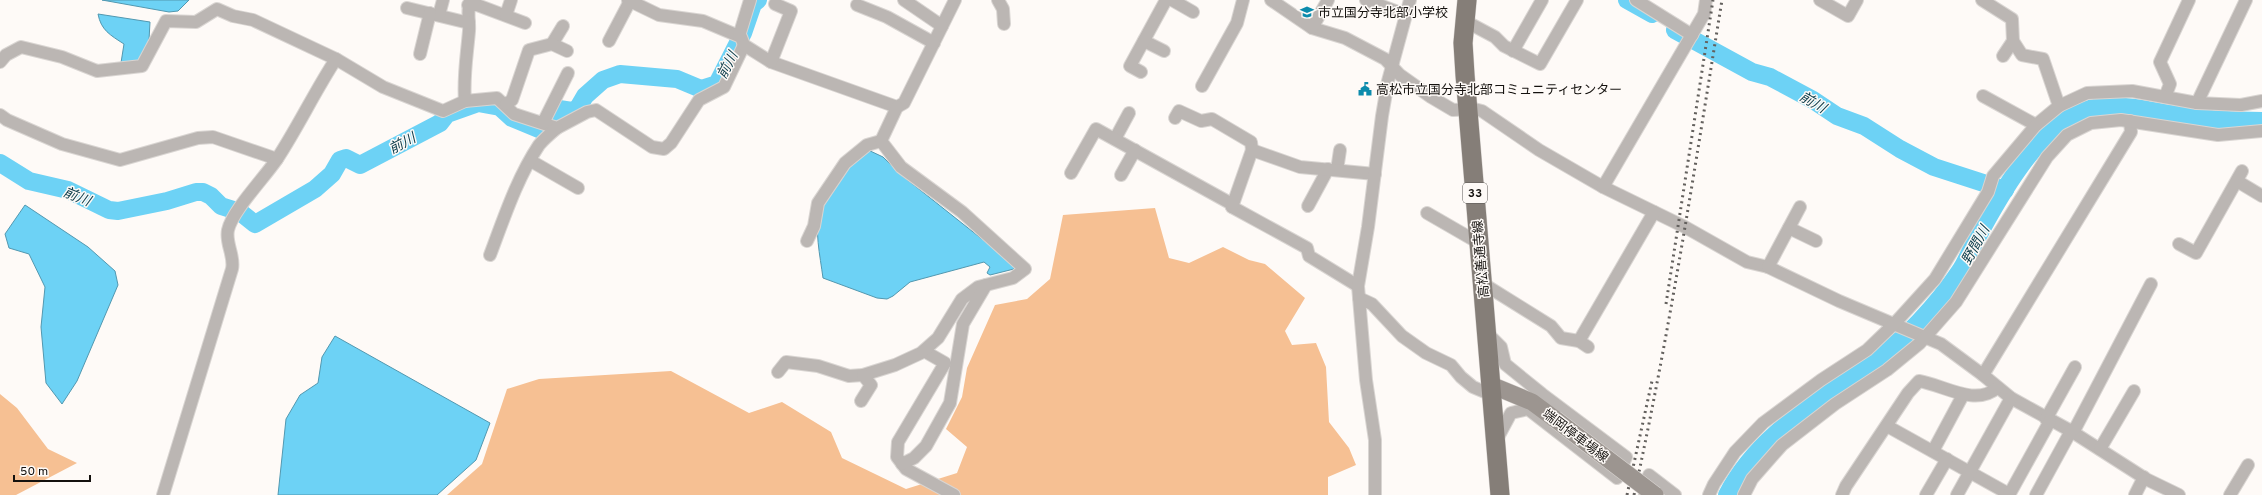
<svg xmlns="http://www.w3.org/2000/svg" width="2262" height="495" font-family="Overpass,'Noto Sans JP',sans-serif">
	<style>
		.forest { fill: #f6c093 }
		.water { fill: #6dd2f5; stroke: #5298b0 }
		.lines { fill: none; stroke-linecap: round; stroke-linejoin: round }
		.river { stroke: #6dd2f5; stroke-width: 18 }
		.street-casing { stroke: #d9d5d2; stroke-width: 14 }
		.secondary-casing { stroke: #d9d5d2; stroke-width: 18 }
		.primary-casing { stroke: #d9d5d2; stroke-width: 20 }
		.street { stroke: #bbb6b3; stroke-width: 12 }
		.secondary { stroke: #9c9590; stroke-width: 17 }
		.primary { stroke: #857e78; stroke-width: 19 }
		.rail { stroke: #63605d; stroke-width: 3; stroke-dasharray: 2 4; stroke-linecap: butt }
		.secondary-bridge-casing { stroke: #d9d5d2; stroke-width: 18; stroke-linecap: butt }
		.secondary-bridge { stroke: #9c9590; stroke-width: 17 }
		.labels { text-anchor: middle; stroke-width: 3; stroke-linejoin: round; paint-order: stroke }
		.shield { fill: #fefaf7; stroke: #5a5754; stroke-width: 1 }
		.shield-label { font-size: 12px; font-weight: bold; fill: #14110e }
		.poi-label { font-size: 13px; fill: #14110e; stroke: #fefaf7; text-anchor: start }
		.street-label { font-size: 13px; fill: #14110e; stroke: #fefaf7 }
		.water-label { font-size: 14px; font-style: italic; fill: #0c3c4a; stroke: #fefaf7 }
	</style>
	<rect width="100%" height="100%" fill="#fefaf7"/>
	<g class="forest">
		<path d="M 1155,208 L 1169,258 L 1189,263 L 1223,247 L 1249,260 L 1265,264 L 1305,298 L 1285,331 L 1292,345 L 1316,343 L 1326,367 L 1329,422 L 1349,448 L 1356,465 L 1328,477 L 1328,495 L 447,495 L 482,464 L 507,389 L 539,379 L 671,371 L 749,413 L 782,402 L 831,432 L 842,458 L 906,489 L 957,473 L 967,447 L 946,429 L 962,397 L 967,368 L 995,305 L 1027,299 L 1050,279 L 1063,215 Z"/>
		<path d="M 0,394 L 17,408 L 48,449 L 77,463 L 16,495 L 0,495 Z"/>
	</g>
	<g class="water">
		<path d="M 102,0 L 189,0 L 178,11 L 169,12 Z"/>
		<path d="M 98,14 L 150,22 L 149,40 L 139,66 L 120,69 L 124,44 C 110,35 101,30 98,14 Z"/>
		<path d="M 866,149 L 883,157 L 900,174 L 1016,266 L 1014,269 L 990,275 L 987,273 L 990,267 L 984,262 L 910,282 L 893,296 L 887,299 L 877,298 L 823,278 C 820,255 814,230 820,207 C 825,190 853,161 866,149 Z"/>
		<path d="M 25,205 L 88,247 L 115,271 L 118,285 L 77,381 L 62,404 L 46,383 L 41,327 L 45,287 L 29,254 L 9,248 L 5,234 Z"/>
		<path d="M 335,336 L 490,423 L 476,460 L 437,495 L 278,495 L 286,419 L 300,395 L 318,383 L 322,357 Z"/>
	</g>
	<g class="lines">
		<g class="river">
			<path d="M 1627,0 L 1652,14"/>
			<path d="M 1675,30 L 1752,72 L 1770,77 L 1813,100 L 1837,116 L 1864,126 L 1900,149 L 1934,167 L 2005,190"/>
			<path d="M 0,163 L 29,181 L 68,190 L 109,210 L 118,211 L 167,201 L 196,192 L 203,192 L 211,196 L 221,206 L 240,212 L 255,224 L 315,189 L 332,174 L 340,160 L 346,158 L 360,165 L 440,123 L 447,114 L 478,103 L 500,107 L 512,118 L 541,130 L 552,122 L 552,117 L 559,109 L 572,111 L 578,108 L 585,96 L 603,80 L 620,74 L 677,79 L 701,89 L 717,84 L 743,33 L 753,4 L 758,0"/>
			<path d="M 1727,495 C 1768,415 1860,384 1919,322 C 1934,306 1948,289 1960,271 C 1967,261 1971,248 1978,236 C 1999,197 2033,136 2074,115 C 2107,97 2149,112 2184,116 C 2210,120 2236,121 2262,121"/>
		</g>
		<g class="street-casing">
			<g id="street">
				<path d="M 471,0 C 466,10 470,21 469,31 C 467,55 463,77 465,101 L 497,98 L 514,114 L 557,128 L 587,112 L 596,110 L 652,147 L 664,149 L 671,143 L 699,100 L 724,87 L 744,45"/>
				<path d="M 628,0 L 659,15 L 703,21 L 741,37 L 744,45 L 771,62 L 897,107 L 904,103 L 955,0"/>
				<path d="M 904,0 L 942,26"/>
				<path d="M 998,0 L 1003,9 L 1004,24"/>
				<path d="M 1172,0 L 1193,12"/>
				<path d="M 1271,0 L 1312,28 L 1345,38 L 1385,59 L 1400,75 L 1431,97 L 1453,110 L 1474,109 L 1482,111 L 1539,150 L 1603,187 L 1685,227 L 1747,262 L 1768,267 L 1839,301 L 1941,344 L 1983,375 L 2011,398 L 2071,431 L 2146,479 L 2179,495"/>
				<path d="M 1366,0 L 1406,15"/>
				<path d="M 1636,0 L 1692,35"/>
				<path d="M 1820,0 L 1848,16 L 1857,0"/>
				<path d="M 468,5 L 477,5 L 525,23"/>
				<path d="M 857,5 L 887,17 L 934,43"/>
				<path d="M 407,8 L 469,23"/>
				<path d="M 439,15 L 443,0"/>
				<path d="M 506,15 L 511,0"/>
				<path d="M 1465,21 L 1495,37 L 1504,46 L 1540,64 L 1577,0"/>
				<path d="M 1312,28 L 1328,0"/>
				<path d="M 739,36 L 750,0"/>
				<path d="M 609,41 L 630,1"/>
				<path d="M 1144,41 L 1164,51"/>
				<path d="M 552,44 L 563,26"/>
				<path d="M 1513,51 L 1542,0"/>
				<path d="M 420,54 L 430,13"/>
				<path d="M 2003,56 L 2013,41"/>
				<path d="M 0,62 L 6,55 L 21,47 L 62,57 L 97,71 L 142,66 L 166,21 L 196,22 L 217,9 L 233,16 L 253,20 L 336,59"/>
				<path d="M 771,62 L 791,11 L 775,4"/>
				<path d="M 1141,72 L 1130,66 L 1166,0"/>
				<path d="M 1202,86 L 1237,23 L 1243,0"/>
				<path d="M 1983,96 L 2036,125"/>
				<path d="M 2165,97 L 2170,84 L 2160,62 L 2189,0"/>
				<path d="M 2197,103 L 2246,0"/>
				<path d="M 506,104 L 512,100 L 529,50 L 552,44 L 567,51"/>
				<path d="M 2059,106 L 2087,93 L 2132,91 L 2197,103 L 2241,105 L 2262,101"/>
				<path d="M 0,115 L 7,120 L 62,144 L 120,160 L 198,138 L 213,137 L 277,159"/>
				<path d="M 1175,118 L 1179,111 L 1201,121 L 1212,119 L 1251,142 L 1252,150"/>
				<path d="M 543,123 L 568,73"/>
				<path d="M 1115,139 L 1129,113"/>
				<path d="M 531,161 L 578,188"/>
				<path d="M 1337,170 L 1340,150"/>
				<path d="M 1071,173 L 1096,129 L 1230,203 L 1232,207 L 1307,248 L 1309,256 L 1358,286"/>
				<path d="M 1121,175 L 1135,150"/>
				<path d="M 2237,181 L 2262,196"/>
				<path d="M 1603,187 L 1704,14 L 1706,0"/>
				<path d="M 1308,206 L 1328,169"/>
				<path d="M 1232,207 L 1252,150 L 1300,167 L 1375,174"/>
				<path d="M 1427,213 L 1479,243"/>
				<path d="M 1789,228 L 1816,241"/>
				<path d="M 807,241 L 814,226 L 818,203 L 845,163 L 867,145 L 881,141"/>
				<path d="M 2179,244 L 2196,253 L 2242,171"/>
				<path d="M 490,255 C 504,218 517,178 539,145 C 544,139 551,133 557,128"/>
				<path d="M 1768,267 L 1800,207"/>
				<path d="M 1482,283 L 1551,326 L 1561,338 L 1579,341 L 1588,347"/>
				<path d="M 1359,298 L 1372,304 L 1402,336 L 1426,353 L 1451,365 L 1461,377 L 1473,387 L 1492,395"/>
				<path d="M 1487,333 L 1501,347 L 1505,364 L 1542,394 L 1626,457 L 1617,478 L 1528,409 L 1511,413 L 1496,441"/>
				<path d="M 1579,341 L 1654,212"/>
				<path d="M 924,351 L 945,363 L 898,442 L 897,457 L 906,469 L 954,495"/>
				<path d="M 778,372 L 786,362 L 818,366 L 849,376 L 863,375 L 895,365 L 921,353 L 938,338 L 962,299 L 978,287 L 1013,278 L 1025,269 L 962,212 L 901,167 L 881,141 L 897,107"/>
				<path d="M 1983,375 L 2131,132 L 2130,121"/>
				<path d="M 861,401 L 871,385 L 863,375"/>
				<path d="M 2046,419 L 2075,367"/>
				<path d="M 1887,426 L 2009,494"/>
				<path d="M 2100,449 L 2134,391"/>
				<path d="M 1933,451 L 1963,395"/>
				<path d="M 902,464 L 914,458 L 926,446 L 950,403 L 963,324 L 986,285"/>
				<path d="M 163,495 L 232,269 C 235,256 225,243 228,230 C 232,211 265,177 277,159 C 298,127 315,91 336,59 L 383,87 L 443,111 L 465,101"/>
				<path d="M 1375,495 L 1375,440 L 1366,380 L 1358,286 L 1368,227 L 1382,116 L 1388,81 L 1410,0"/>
				<path d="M 1645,495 L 1649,475 L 1675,495"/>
				<path d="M 1709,495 L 1714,484 L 1735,452 L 1763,423 L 1821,380 L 1867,350 L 1895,323 L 1935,279 L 1988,192 L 1993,176 L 2036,125 L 2059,106 L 2043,59 L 2022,55 L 2013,41 L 2012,19 L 1982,0"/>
				<path d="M 1744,495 L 1752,479 L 1782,445 L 1835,404 L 1887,370 L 1920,343 L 1956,302 L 2047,157 L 2067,135 L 2091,123 L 2121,120 L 2218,135 L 2262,131"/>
				<path d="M 1842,495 L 1846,486 L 1908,393 L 1919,381 C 1944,385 1975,407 1997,388"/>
				<path d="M 1926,495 L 1947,459"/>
				<path d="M 1957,495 L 2011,398"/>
				<path d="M 2009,495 L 2050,421"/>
				<path d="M 2036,495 L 2071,431 L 2076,427 L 2151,284"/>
				<path d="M 2135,495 L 2144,477"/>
				<path d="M 2230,495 L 2248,465"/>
			</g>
		</g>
		<g class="secondary-casing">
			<path id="secondary" d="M 1491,385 L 1532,402 L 1555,419"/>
		</g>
		<g class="primary-casing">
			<path id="primary" d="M 1467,0 L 1463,43 L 1465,75 L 1500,495"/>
		</g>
		<use href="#street" class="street"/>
		<use href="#secondary" class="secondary"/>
		<use href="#primary" class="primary"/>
		<g class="rail">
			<path d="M 1666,304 L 1713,0"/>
			<path d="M 1627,495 L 1652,381"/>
			<path d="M 1634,495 C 1670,331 1695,166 1722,0"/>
		</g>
		<g class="secondary-bridge-casing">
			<path id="secondary-bridge" d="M 1555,419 L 1655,495"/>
		</g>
		<use href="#secondary-bridge" class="secondary-bridge"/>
	</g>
	<defs>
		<g id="school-bare" transform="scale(1.08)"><path d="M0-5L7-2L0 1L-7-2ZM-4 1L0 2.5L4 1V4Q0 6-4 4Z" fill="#0c8bac" stroke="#fefaf7" stroke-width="2.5" paint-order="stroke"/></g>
		<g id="civic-bare" transform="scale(1.08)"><path d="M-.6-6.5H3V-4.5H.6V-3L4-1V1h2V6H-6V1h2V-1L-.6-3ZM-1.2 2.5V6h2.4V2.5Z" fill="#0c8bac" stroke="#fefaf7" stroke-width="2.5" paint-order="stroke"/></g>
	</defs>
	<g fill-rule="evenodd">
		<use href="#school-bare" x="1307" y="12"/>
		<use href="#civic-bare" x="1365" y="89"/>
	</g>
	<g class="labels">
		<rect class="shield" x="1463" y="183" width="24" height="20" rx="3"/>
		<g class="shield-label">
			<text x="1475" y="197">33</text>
		</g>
		<g class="poi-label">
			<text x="1318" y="17">市立国分寺北部小学校</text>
			<text x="1376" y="94">高松市立国分寺北部コミュニティセンター</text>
		</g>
		<g class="street-label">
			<text transform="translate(1480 259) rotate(-95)" y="5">高松善通寺線</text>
			<text transform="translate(1576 435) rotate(37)" y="5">端岡停車場線</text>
		</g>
		<g class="water-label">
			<text transform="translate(727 65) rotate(-63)" y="5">前川</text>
			<text transform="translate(1813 102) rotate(30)" y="5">前川</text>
			<text transform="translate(402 143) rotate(-28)" y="5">前川</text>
			<text transform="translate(77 196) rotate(22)" y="5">前川</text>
			<text transform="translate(1975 245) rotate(-61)" y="5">野間川</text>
		</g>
	</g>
	<path d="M14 475v6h76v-6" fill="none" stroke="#14110e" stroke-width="2"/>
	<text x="20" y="475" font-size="12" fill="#14110e" stroke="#fefaf7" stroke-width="3" paint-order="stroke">50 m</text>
</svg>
